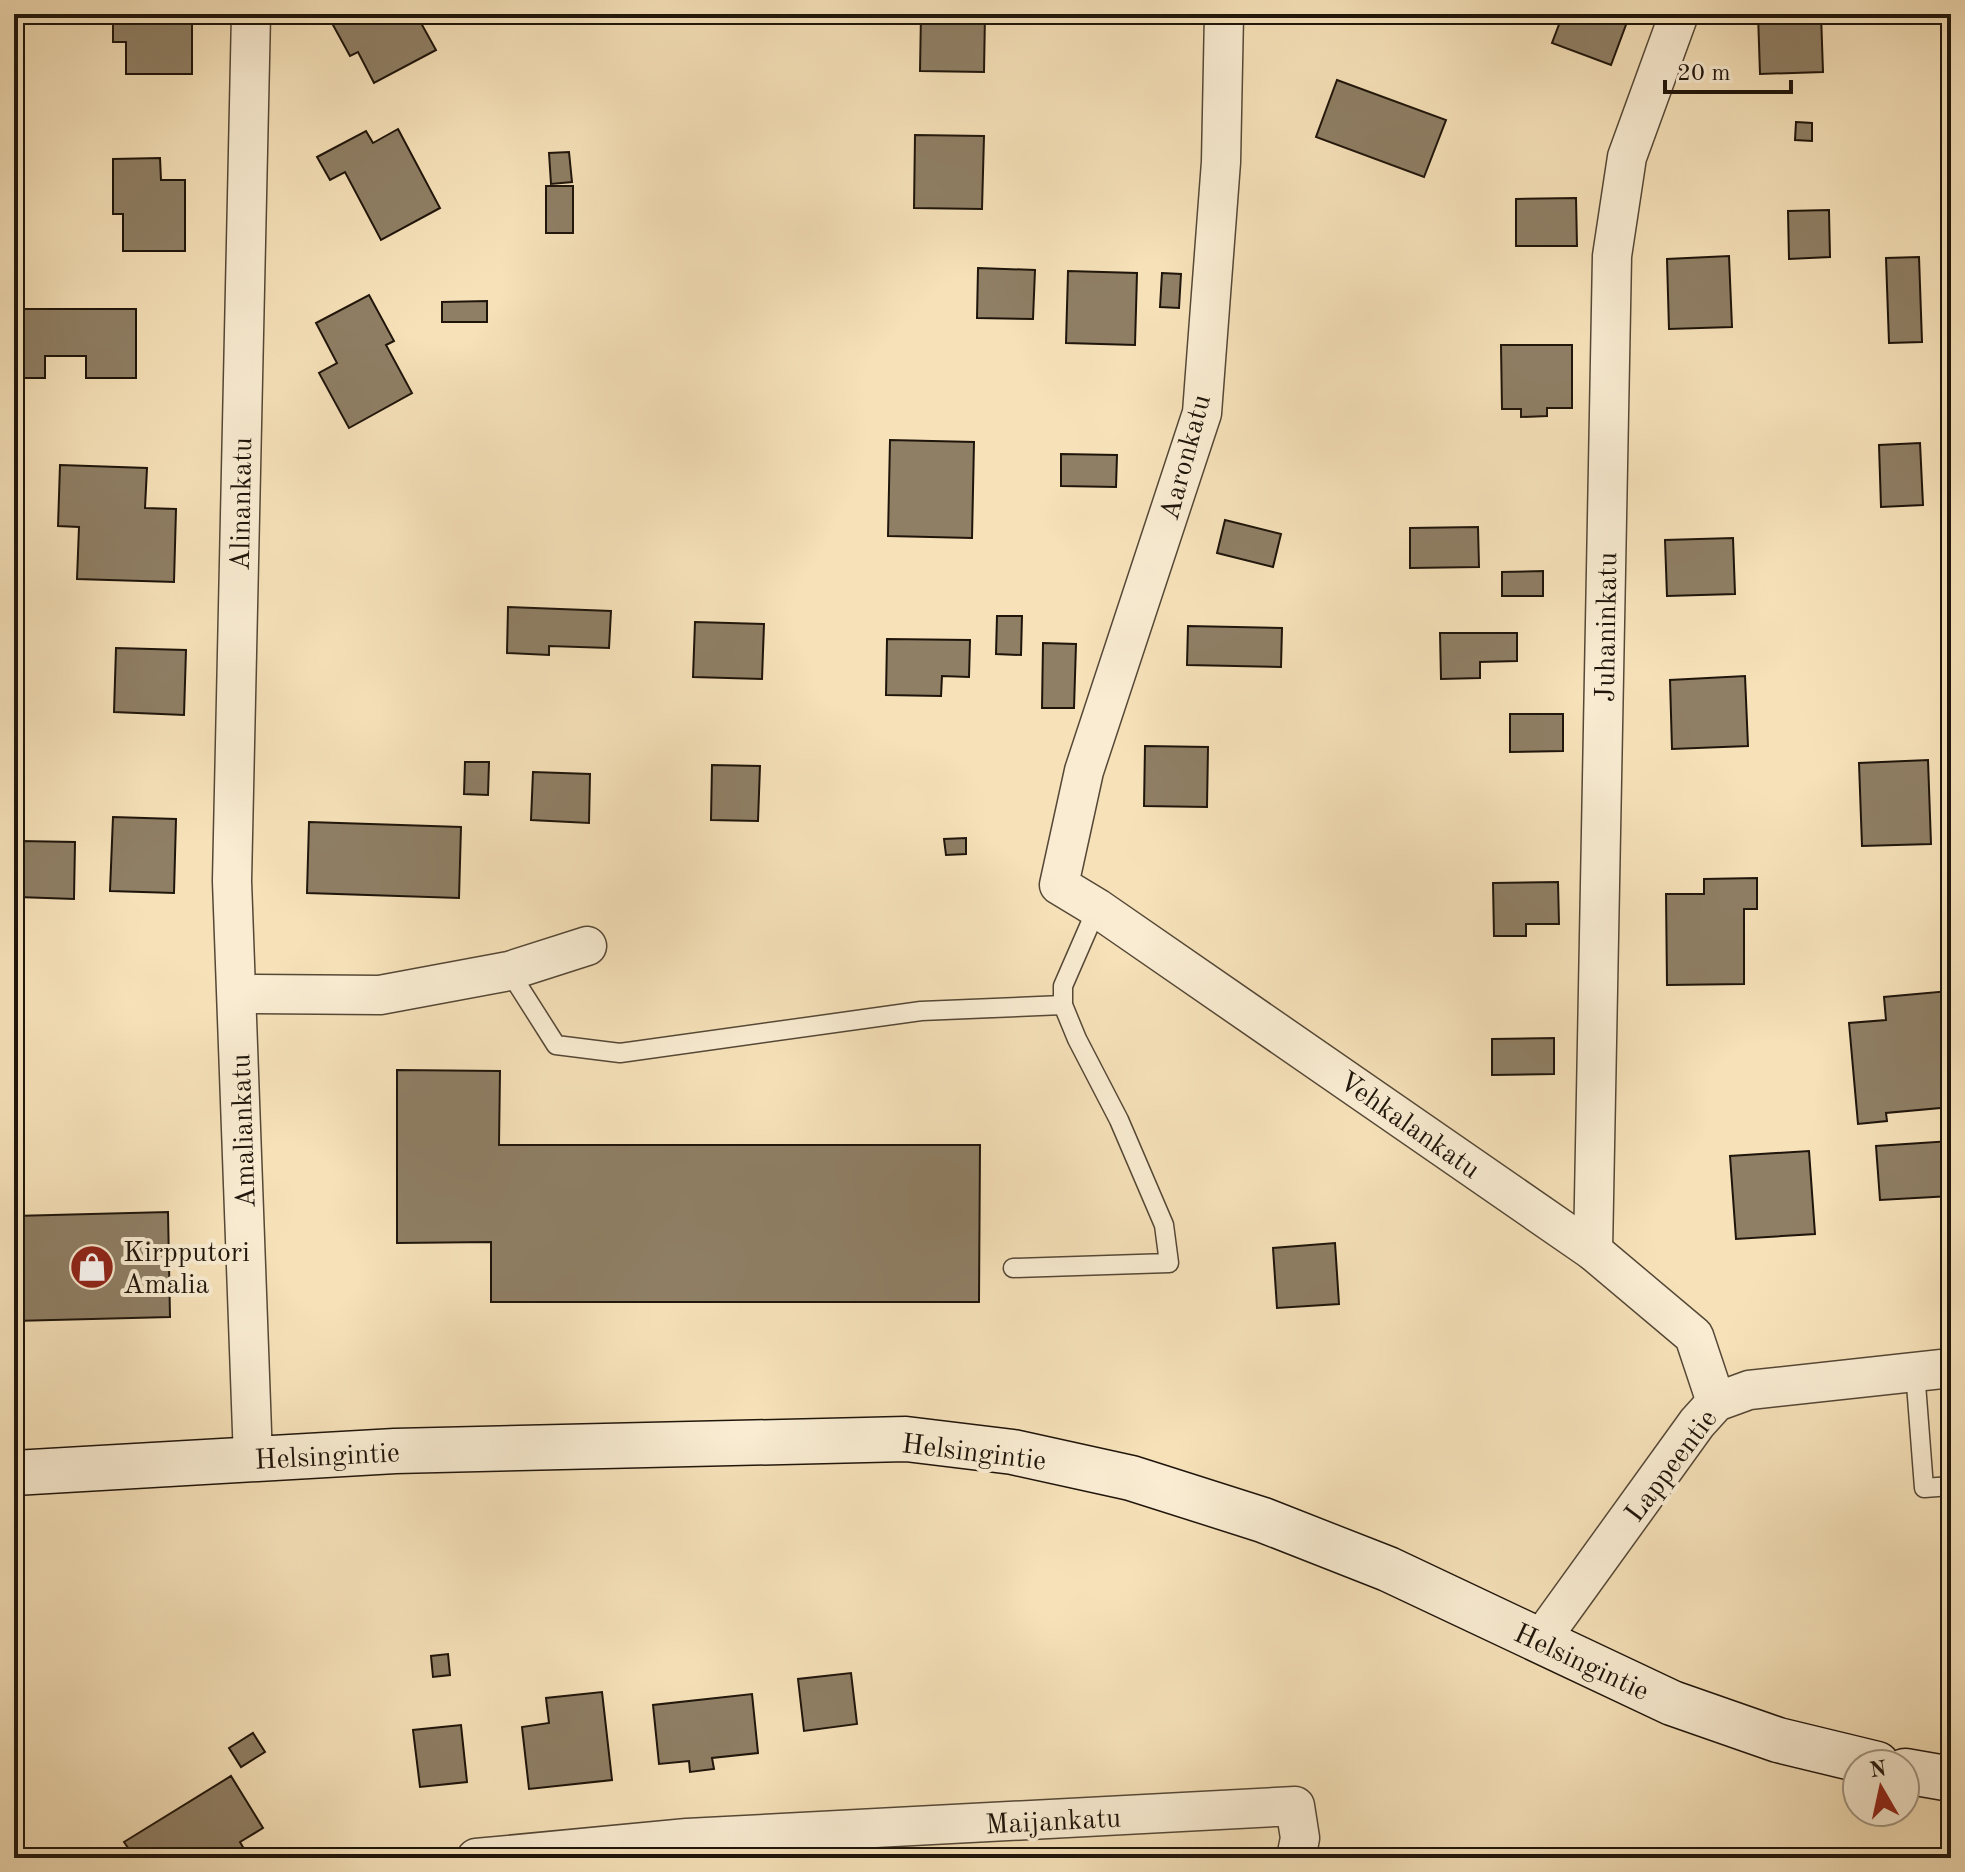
<svg xmlns="http://www.w3.org/2000/svg" width="1965" height="1872" font-family="'Old Standard TT',serif">
	<style>
		.building { fill: #8f7f65; stroke: #1f150b; stroke-width: 2 }
		.lines { fill: none; stroke-linecap: round; stroke-linejoin: round }
		.lane-casing { stroke: #554836; stroke-width: 21 }
		.street-casing { stroke: #554836; stroke-width: 41 }
		.secondary-casing { stroke: #1f150b; stroke-width: 47 }
		.lane { stroke: #f9ecd2; stroke-width: 18 }
		.street { stroke: #f9ecd2; stroke-width: 38 }
		.secondary { stroke: #f9ecd2; stroke-width: 44 }
		.labels { text-anchor: middle; stroke-width: 8; stroke-linejoin: round; paint-order: stroke }
		.street-label { font-size: 28px; fill: #1f150b; stroke: #f9ecd2 }
		.poi-label { font-size: 28px; fill: #1f150b; stroke: #f9ecd2; text-anchor: start }
	</style>
	<rect width="100%" height="100%" fill="#f6e1b9"/>
	<filter id="stains"><feTurbulence type="fractalNoise" baseFrequency=".0025" numOctaves="4"/><feColorMatrix values="0 0 0 0 .2 0 0 0 0 .09 0 0 0 0 .02 0 0 0 .5 -.17"/></filter>
	<radialGradient id="worn" r=".72"><stop offset=".6" stop-color="#630" stop-opacity="0"/><stop offset="1" stop-color="#630" stop-opacity=".3"/></radialGradient>
	<g class="building">
		<path d="M 113,14 L 192,14 L 192,74 L 126,74 L 126,42 L 113,42 Z"/>
		<path d="M 327,14 L 416,14 L 436,50 L 374,83 L 358,52 L 350,56 Z"/>
		<path d="M 921,14 L 985,14 L 984,72 L 920,71 Z"/>
		<path d="M 1563,14 L 1630,14 L 1611,65 L 1552,43 Z"/>
		<path d="M 1758,14 L 1821,14 L 1823,72 L 1760,74 Z"/>
		<path d="M 1337,80 L 1446,120 L 1424,177 L 1316,137 Z"/>
		<path d="M 1796,122 L 1812,123 L 1812,141 L 1795,140 Z"/>
		<path d="M 398,129 L 440,208 L 381,240 L 345,172 L 330,180 L 317,157 L 366,131 L 373,143 Z"/>
		<path d="M 915,135 L 984,136 L 982,209 L 914,208 Z"/>
		<path d="M 569,152 L 572,182 L 551,184 L 549,153 Z"/>
		<path d="M 160,158 L 161,180 L 185,180 L 185,251 L 123,251 L 123,214 L 113,214 L 113,159 Z"/>
		<rect x="546" y="186" width="27" height="47"/>
		<path d="M 1576,198 L 1577,246 L 1516,246 L 1516,199 Z"/>
		<path d="M 1829,210 L 1830,257 L 1789,259 L 1788,211 Z"/>
		<path d="M 1729,256 L 1732,327 L 1669,329 L 1667,259 Z"/>
		<path d="M 1919,257 L 1922,342 L 1889,343 L 1886,258 Z"/>
		<path d="M 978,268 L 1035,270 L 1033,319 L 977,318 Z"/>
		<path d="M 1068,271 L 1137,273 L 1135,345 L 1066,343 Z"/>
		<path d="M 1162,273 L 1181,274 L 1179,308 L 1160,307 Z"/>
		<path d="M 369,295 L 394,341 L 386,345 L 412,393 L 349,428 L 319,373 L 337,363 L 316,323 Z"/>
		<path d="M 487,301 L 487,322 L 442,322 L 442,302 Z"/>
		<path d="M 14,309 L 136,309 L 136,378 L 86,378 L 86,356 L 45,356 L 45,378 L 14,378 Z"/>
		<path d="M 1501,345 L 1572,345 L 1572,408 L 1547,408 L 1547,416 L 1521,417 L 1521,409 L 1502,409 Z"/>
		<path d="M 890,440 L 974,442 L 972,538 L 888,536 Z"/>
		<path d="M 1920,443 L 1923,505 L 1881,507 L 1879,445 Z"/>
		<path d="M 1061,454 L 1117,455 L 1116,487 L 1061,486 Z"/>
		<path d="M 60,465 L 147,468 L 145,508 L 176,509 L 174,582 L 77,579 L 79,527 L 58,526 Z"/>
		<path d="M 1225,520 L 1281,534 L 1273,567 L 1217,553 Z"/>
		<path d="M 1478,527 L 1479,567 L 1410,568 L 1410,528 Z"/>
		<path d="M 1948,531 L 1951,531 L 1951,567 L 1949,568 Z"/>
		<path d="M 1733,538 L 1735,594 L 1667,596 L 1665,540 Z"/>
		<path d="M 1543,571 L 1543,596 L 1502,596 L 1502,572 Z"/>
		<path d="M 508,607 L 611,611 L 609,648 L 549,646 L 549,655 L 507,653 Z"/>
		<path d="M 997,616 L 1022,616 L 1021,655 L 996,654 Z"/>
		<path d="M 695,622 L 764,624 L 762,679 L 693,677 Z"/>
		<path d="M 1188,626 L 1282,628 L 1281,667 L 1187,665 Z"/>
		<path d="M 1440,633 L 1517,633 L 1517,661 L 1480,662 L 1480,678 L 1441,679 Z"/>
		<path d="M 887,639 L 970,640 L 969,677 L 942,676 L 941,696 L 886,695 Z"/>
		<path d="M 1043,643 L 1076,644 L 1074,708 L 1042,708 Z"/>
		<path d="M 116,648 L 186,650 L 184,715 L 114,712 Z"/>
		<path d="M 1745,676 L 1748,746 L 1672,749 L 1670,680 Z"/>
		<path d="M 1510,714 L 1563,714 L 1563,751 L 1510,752 Z"/>
		<path d="M 1145,746 L 1208,747 L 1207,807 L 1144,806 Z"/>
		<path d="M 1928,760 L 1931,844 L 1862,846 L 1859,763 Z"/>
		<path d="M 465,762 L 489,762 L 488,795 L 464,794 Z"/>
		<path d="M 712,765 L 760,766 L 758,821 L 711,820 Z"/>
		<path d="M 533,772 L 590,774 L 589,823 L 531,820 Z"/>
		<path d="M 113,817 L 176,819 L 174,893 L 110,891 Z"/>
		<path d="M 309,822 L 461,827 L 459,898 L 307,893 Z"/>
		<path d="M 966,838 L 966,854 L 946,855 L 944,839 Z"/>
		<path d="M 20,841 L 75,842 L 74,899 L 18,897 Z"/>
		<path d="M 1757,878 L 1757,909 L 1744,909 L 1744,984 L 1667,985 L 1666,894 L 1704,894 L 1704,879 Z"/>
		<path d="M 1558,882 L 1559,924 L 1526,924 L 1526,936 L 1494,936 L 1493,883 Z"/>
		<path d="M 1949,991 L 1951,1107 L 1886,1113 L 1887,1121 L 1858,1124 L 1849,1023 L 1886,1020 L 1884,997 Z"/>
		<path d="M 1554,1038 L 1554,1074 L 1492,1075 L 1492,1039 Z"/>
		<path d="M 397,1070 L 500,1071 L 499,1145 L 980,1145 L 979,1302 L 491,1302 L 491,1242 L 397,1243 Z"/>
		<path d="M 1951,1141 L 1951,1196 L 1880,1200 L 1876,1146 Z"/>
		<path d="M 1809,1151 L 1815,1234 L 1736,1239 L 1730,1156 Z"/>
		<path d="M 168,1212 L 170,1317 L 14,1321 L 14,1216 Z"/>
		<path d="M 1335,1243 L 1339,1304 L 1277,1308 L 1273,1248 Z"/>
		<path d="M 448,1654 L 450,1675 L 433,1677 L 431,1656 Z"/>
		<path d="M 851,1673 L 857,1724 L 804,1731 L 798,1679 Z"/>
		<path d="M 602,1692 L 612,1780 L 529,1789 L 522,1727 L 549,1723 L 546,1698 Z"/>
		<path d="M 752,1694 L 758,1753 L 712,1758 L 714,1769 L 690,1772 L 689,1761 L 659,1764 L 653,1705 Z"/>
		<path d="M 461,1725 L 467,1782 L 420,1787 L 413,1730 Z"/>
		<path d="M 253,1733 L 265,1752 L 241,1767 L 229,1748 Z"/>
		<path d="M 231,1776 L 263,1828 L 240,1842 L 247,1854 L 241,1858 L 135,1858 L 124,1842 Z"/>
	</g>
	<g class="lines">
		<g class="lane-casing">
			<g id="lane">
				<path d="M 509,971 L 556,1045 L 620,1053 L 921,1011 L 1063,1005"/>
				<path d="M 1013,1268 L 1169,1263 L 1164,1225 L 1119,1120 L 1077,1039 L 1063,1005 L 1063,986 L 1097,908"/>
				<path d="M 1915,1371 L 1924,1488 L 1951,1486"/>
			</g>
		</g>
		<g class="street-casing">
			<g id="street">
				<path d="M 251,14 L 232,881 L 253,1459"/>
				<path d="M 1224,14 L 1221,162 L 1202,413 L 1084,771 L 1059,885 L 1097,908 L 1593,1251 L 1694,1336 L 1716,1402"/>
				<path d="M 237,994 L 380,995 L 509,971 L 587,946"/>
				<path d="M 1593,1251 L 1612,256 L 1627,157 L 1679,14"/>
				<path d="M 1539,1642 L 1697,1423 L 1716,1402 L 1749,1390 L 1951,1368"/>
				<path d="M 476,1858 L 687,1838 L 1295,1806 L 1300,1838 L 1296,1858"/>
			</g>
		</g>
		<g class="secondary-casing">
			<g id="secondary">
				<path d="M 14,1473 L 395,1451 L 906,1439 L 1013,1452 L 1131,1478 L 1263,1520 L 1388,1569 L 1672,1703 L 1778,1740 L 1877,1764"/>
				<path d="M 1905,1771 L 1951,1779"/>
			</g>
		</g>
		<use href="#lane" class="lane"/>
		<use href="#street" class="street"/>
		<use href="#secondary" class="secondary"/>
	</g>
	<defs>
		<g id="shop-disc" transform="scale(2.3)"><circle r="9.5" fill="#8f2418" stroke="#f9ecd2"/><path d="M-5-2.5h2.3a2.7 3.5 0 0 1 5.4 0H5L5.5 6h-11ZM-1.5-2.5h3a1.5 2.3 0 0 0-3 0Z" fill="#fff"/></g>
	</defs>
	<g fill-rule="evenodd">
		<use href="#shop-disc" x="92" y="1267"/>
	</g>
	<g class="labels">
		<g class="street-label">
			<text transform="translate(1184 457) rotate(-75)" y="10">Aaronkatu</text>
			<text transform="translate(240 504) rotate(-89)" y="10">Alinankatu</text>
			<text transform="translate(1605 627) rotate(-89)" y="10">Juhaninkatu</text>
			<text transform="translate(1410 1124) rotate(35)" y="10">Vehkalankatu</text>
			<text transform="translate(242 1131) rotate(-92)" y="10">Amaliankatu</text>
			<text transform="translate(974 1451) rotate(7)" y="10">Helsingintie</text>
			<text transform="translate(327 1455) rotate(-3)" y="10">Helsingintie</text>
			<text transform="translate(1670 1465) rotate(-53)" y="10">Lappeentie</text>
			<text transform="translate(1582 1661) rotate(25)" y="10">Helsingintie</text>
			<text transform="translate(1053 1820) rotate(-3)" y="10">Maijankatu</text>
		</g>
		<g class="poi-label">
			<text x="123" y="1261">Kirpputori<tspan x="123" dy="32">Amalia</tspan></text>
		</g>
	</g>
	<rect width="1965" height="1872" fill="none" stroke="#f6e1b9" stroke-width="48"/>
	<rect x="16" y="16" width="1933" height="1840" fill="none" stroke="#1f150b" stroke-width="4"/>
	<rect x="24" y="24" width="1917" height="1824" fill="none" stroke="#1f150b" stroke-width="2"/>
	<g transform="translate(1881 1788) rotate(351)"><circle r="38" fill="#f9ecd2" stroke="#a29682" stroke-width="2"/>
	<path d="M0-6L14 30L0 20L-14 30Z" fill="#8f2418"/>
	<text y="-12" font-size="22" font-weight="bold" text-anchor="middle" fill="#1f150b">N</text>
	</g>
	<path d="M1665 80v12h126v-12" fill="none" stroke="#1f150b" stroke-width="4"/>
	<text x="1677" y="80" font-size="24" fill="#1f150b" stroke="#f9ecd2" stroke-width="6" paint-order="stroke">20 m</text>
	<rect width="100%" height="100%" filter="url(#stains)"/>
	<rect width="100%" height="100%" fill="url(#worn)"/>
</svg>
